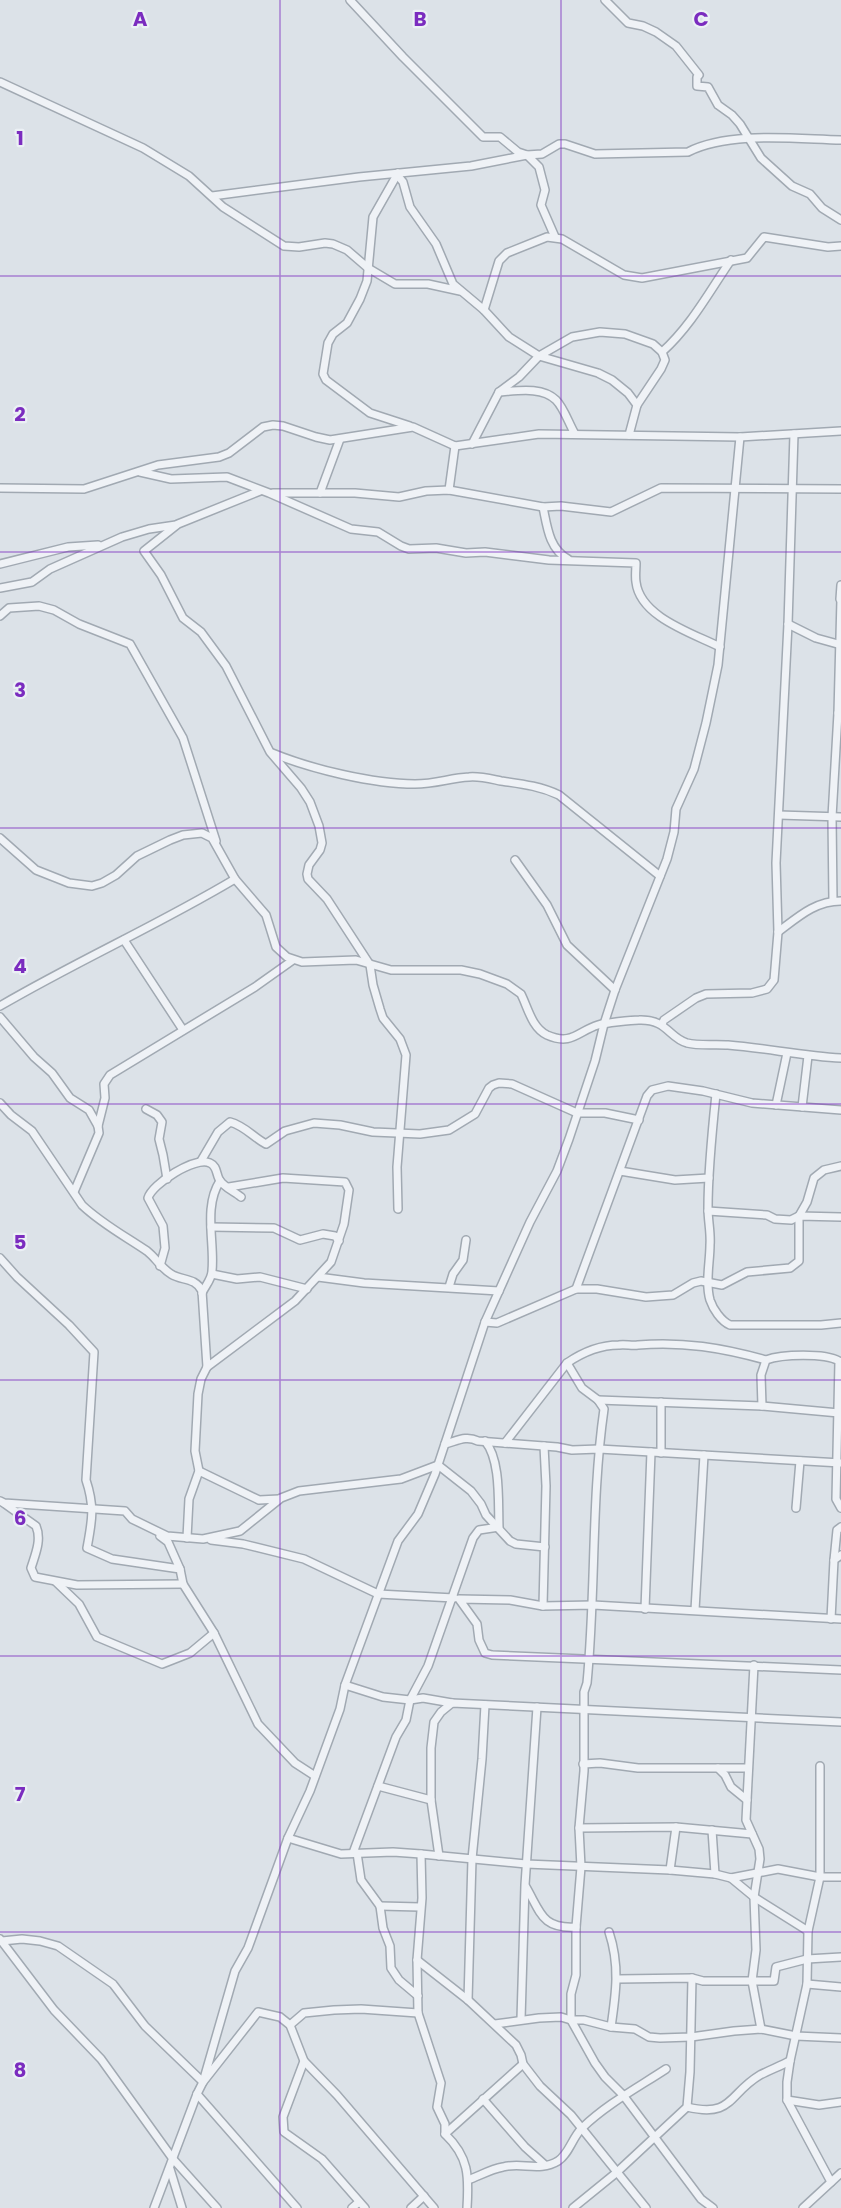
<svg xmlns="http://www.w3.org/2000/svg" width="841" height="2208" font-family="Poppins,sans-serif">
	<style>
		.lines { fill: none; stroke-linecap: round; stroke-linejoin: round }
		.minor-casing { stroke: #a1a9b2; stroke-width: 10 }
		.minor { stroke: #eff2f6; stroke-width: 7 }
		.grid { fill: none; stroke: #7b2cbf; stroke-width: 1.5; stroke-opacity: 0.55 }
		.grid-label { font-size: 20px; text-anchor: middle; font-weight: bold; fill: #7b2cbf; stroke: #ebf0f5; stroke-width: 4.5; stroke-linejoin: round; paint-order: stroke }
	</style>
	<rect width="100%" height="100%" fill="#dce2e8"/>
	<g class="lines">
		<g class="minor-casing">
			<g id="minor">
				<path d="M 350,0 L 403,57 L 483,137 L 500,137 L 518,152 L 527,155 L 539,167 L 545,190 L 541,205 L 555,237"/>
				<path d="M 605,0 L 628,23 L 643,26 L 656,32 L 676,46 L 699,75 L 697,77 L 697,86 L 708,87 L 718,105 L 732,115 L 740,124 L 761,158 L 792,186 L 810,194 L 822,208 L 841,220"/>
				<path d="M 0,82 L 143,148 L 189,176 L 223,207 L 284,246 L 299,247 L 325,243 L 333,244 L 347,250 L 368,268 L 395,284 L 428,284 L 460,291"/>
				<path d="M 398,173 L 373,217 L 367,281 L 360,299 L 347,323 L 333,334 L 328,343 L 323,374 L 326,380 L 370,413 L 410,426"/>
				<path d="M 398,176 L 403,182 L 410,207 L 436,244 L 453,284 L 484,310 L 509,337 L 539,356 L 598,373 L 612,380 L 628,393 L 637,405 L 629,435"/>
				<path d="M 212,196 L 359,177 L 471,166 L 527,155 L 542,154 L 559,144 L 565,144 L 595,154 L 688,152 C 729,131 795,139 841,140"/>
				<path d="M 484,310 L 499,261 L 507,253 L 547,237 L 562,239 L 624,275 L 642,278 L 747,258 L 764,237 L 828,247 L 841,246"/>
				<path d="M 662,352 C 691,326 709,292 731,260"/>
				<path d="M 499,392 C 516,391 542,386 556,400 C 564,408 569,424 575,434"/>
				<path d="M 472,444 L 499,392 L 519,377 L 539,356 L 572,337 L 600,332 L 625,334 L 653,344 L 662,352 L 665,360 L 661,369 L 637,405"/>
				<path d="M 140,472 L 171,479 L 227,477 L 269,493 L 351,529 L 378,532 L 401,546 L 409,549 L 436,548 L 466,553 L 485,552 L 549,560 L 636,563 C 636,569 635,576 636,582 C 640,617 692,633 720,647"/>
				<path d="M 0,488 L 84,489 L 158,465 L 219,457 L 229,453 L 263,427 L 273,425 L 283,426 L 316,437 L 330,440 L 413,427 L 455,446 L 539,434 L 740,437 L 841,431"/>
				<path d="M 449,490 L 455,446"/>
				<path d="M 260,491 L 178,524 L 144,551 L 161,575 L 183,618 L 201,632 L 226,666 L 270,752 L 301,788 L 310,802 L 319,826 L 322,843 L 320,850 L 309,865 L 307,874 L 308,879 L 327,899 L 370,965 L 373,985 L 380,1009 L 383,1018 L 400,1039 L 406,1055 L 397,1167 L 398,1209"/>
				<path d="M 273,493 L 355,493 L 399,497 L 426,491 L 449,490 L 543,507 L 561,506 L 611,512 L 661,488 L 841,489"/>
				<path d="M 320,493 L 340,439"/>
				<path d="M 543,507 C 547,526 549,549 568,559"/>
				<path d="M 0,564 L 68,547 L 98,545"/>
				<path d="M 0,588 L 32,582 L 50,569 L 122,537 L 149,529 L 176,525"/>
				<path d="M 840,599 L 841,585"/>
				<path d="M 0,616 L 9,608 L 39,606 L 54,610 L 79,624 L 130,644 L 183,738 L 216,841"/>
				<path d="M 788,624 L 816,638 L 841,645"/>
				<path d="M 838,713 L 841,599"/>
				<path d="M 272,753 C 311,769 373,784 415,784 C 436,784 450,778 469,777 C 480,776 491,779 501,781 C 522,784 540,786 559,795 L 660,876"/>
				<path d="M 779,815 L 841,817"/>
				<path d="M 0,838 L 36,870 L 69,883 L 92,886 L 102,883 L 116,875 L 137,856 L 170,840 L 183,835 L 202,833 L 212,838 L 235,879 L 266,915 L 276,947 L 287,957 L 302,962 L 356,960 L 391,970 L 461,970 L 480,974 L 507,984 L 521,994 C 528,1008 532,1028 547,1035 C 572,1046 578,1031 598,1025 C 605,1023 631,1020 639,1020 C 667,1019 669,1038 687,1043 C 699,1046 715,1044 728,1045 C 766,1048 803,1056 841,1058"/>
				<path d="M 515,860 L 547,905 L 567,945 L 615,990"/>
				<path d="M 833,901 L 832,817 L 838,713 L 841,713"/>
				<path d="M 778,932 C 798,917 815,901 841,901"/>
				<path d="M 124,940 L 183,1030"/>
				<path d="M 0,1006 C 77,961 158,925 235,879"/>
				<path d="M 0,1017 L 34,1057 L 52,1073 L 70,1098 L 89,1110 L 98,1126 L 99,1133 L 74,1192"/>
				<path d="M 662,1024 L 664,1020 L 696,998 L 706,994 L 752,993 L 767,989 L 774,980 L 778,932 L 776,863 L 788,624 L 794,434"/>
				<path d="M 716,1094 C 712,1132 708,1170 708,1208 C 708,1221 711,1233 710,1245 C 710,1262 705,1283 710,1300 C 713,1309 721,1321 730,1325 L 821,1325 L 841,1323"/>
				<path d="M 0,1103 L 11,1115 L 32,1131 L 82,1205 C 102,1224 125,1236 147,1251 C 156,1258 161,1268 171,1274 C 182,1281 195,1277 202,1291 L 207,1367 L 201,1379 L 198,1394 L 195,1451 L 199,1471 L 189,1499 L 187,1538"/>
				<path d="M 776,1105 L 787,1053"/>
				<path d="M 802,1107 L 808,1056"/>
				<path d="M 146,1109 L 157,1115 L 162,1122 L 159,1139 L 163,1155 L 167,1179"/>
				<path d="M 98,1126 L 105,1098 L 104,1084 L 110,1075 L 255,987 L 293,960"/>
				<path d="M 201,1161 L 218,1132 L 230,1122 C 245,1126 253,1137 266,1144 L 285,1131 L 314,1123 L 340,1125 L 373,1132 L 420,1134 L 449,1130 L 475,1114 L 489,1088 L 493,1085 L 499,1083 L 512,1084 L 577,1113 L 605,1113 L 639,1120"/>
				<path d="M 620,1171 L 675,1180 L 709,1178"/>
				<path d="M 708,1211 L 767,1215 L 775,1219 L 791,1220 L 799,1216 L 841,1217"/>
				<path d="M 211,1227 L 274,1228 L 300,1240 L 323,1234 L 335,1236 L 339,1241"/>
				<path d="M 0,1258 L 17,1277 L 69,1325 L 94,1352 L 86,1480 C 95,1507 92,1521 87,1548 L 112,1559 L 180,1569 L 183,1584 L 214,1633 L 258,1724 L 295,1763 L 315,1776"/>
				<path d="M 160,1266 L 165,1248 L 163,1226 L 148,1198 C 152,1184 195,1156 210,1163 C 217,1166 216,1173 219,1179 C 222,1186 235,1192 241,1197"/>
				<path d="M 212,1274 L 237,1279 L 260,1277 L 307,1289"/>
				<path d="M 318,1277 L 364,1283 L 499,1291"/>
				<path d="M 449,1287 L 453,1274 L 463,1260 L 466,1240"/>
				<path d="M 576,1289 L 647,1096 L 652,1090 L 668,1086 L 703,1091 L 752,1103 L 841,1110"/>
				<path d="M 202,1293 C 205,1286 212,1279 212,1271 C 215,1243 203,1207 220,1181"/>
				<path d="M 485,1322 L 497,1323 L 576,1289 L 597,1289 L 646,1297 L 673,1295 L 693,1283 L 701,1281 L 722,1285 L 747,1272 L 790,1268 L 799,1261 L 799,1216 L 807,1202 L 814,1178 L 824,1170 L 841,1166"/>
				<path d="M 567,1363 L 582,1388 L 598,1400 L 604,1409 C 591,1500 596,1591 587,1683 L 584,1692 L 584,1771 L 579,1828 L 581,1867 L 576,1927 L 576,1975 L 571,1994 L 571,2020 L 595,2063 L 605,2077 L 623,2095 L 701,2199 L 713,2208"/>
				<path d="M 207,1367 L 295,1301 L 331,1262 L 344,1224 L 349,1190 L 345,1182 L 283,1178 L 229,1187"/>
				<path d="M 598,1400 L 762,1406 L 839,1413"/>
				<path d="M 661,1402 L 661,1453"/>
				<path d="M 762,1406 L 761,1375 L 766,1360 C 782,1354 825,1353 839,1361 L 836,1499 L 841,1508"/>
				<path d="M 505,1443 L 567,1363 C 583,1352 600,1345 619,1345 C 625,1344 632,1346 638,1345 C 682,1341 723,1348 766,1360"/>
				<path d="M 445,1444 C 457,1441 466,1435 478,1441 L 557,1447 L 572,1450 L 599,1449 L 841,1463"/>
				<path d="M 199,1471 L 259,1500 L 279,1499"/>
				<path d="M 0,1501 L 4,1503 L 125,1511 L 132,1519 L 167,1536 L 203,1539 L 240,1531 L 281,1498 L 299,1491 L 401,1479 L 438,1465 L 471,1491 L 481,1504 L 486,1515 L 510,1541 L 516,1544 L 545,1547"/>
				<path d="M 5,1504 L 36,1526 C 42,1540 35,1555 31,1568 L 35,1577 L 77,1585 L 183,1584"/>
				<path d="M 796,1508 L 800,1461"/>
				<path d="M 160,1536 L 168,1542 L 180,1569"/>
				<path d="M 211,1540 L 243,1544 L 304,1559 L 378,1594 L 454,1598"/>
				<path d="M 834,1560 L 837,1530 L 841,1527"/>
				<path d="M 56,1582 L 79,1604 L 97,1637 L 162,1664 L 190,1653 L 214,1633"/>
				<path d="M 543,1606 L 546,1486 L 544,1446"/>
				<path d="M 645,1609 L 651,1452"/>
				<path d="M 695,1610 L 704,1455"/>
				<path d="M 831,1619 L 834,1560 L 841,1555"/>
				<path d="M 841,1619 L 593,1605 L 543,1606 L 510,1600 L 459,1599 L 477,1624 L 479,1640 L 485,1653 L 492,1655 L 841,1670"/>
				<path d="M 345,1685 L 383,1697 L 410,1700 L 423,1698 L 452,1703"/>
				<path d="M 583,1764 L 600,1763 L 638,1768 L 718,1768 L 725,1775 L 731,1787 L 747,1800 L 746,1820 L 759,1849 L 760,1859 L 754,1897 L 756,1950 L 752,1981 L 761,2029"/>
				<path d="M 820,1766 L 820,1877 L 808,1931 L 807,1984 L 790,2061 L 787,2082 L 787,2100 L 831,2182"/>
				<path d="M 718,1768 L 748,1768"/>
				<path d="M 378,1786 L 431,1800"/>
				<path d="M 747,1800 L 754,1665"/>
				<path d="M 579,1828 L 676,1827 L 752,1834"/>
				<path d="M 712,1830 L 715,1874"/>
				<path d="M 288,1838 L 341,1854 L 393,1852 L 421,1854 L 526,1864 L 670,1870 L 715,1874 L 731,1878 L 778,1869 L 820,1877 L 841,1877"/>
				<path d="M 353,1853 L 396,1737 L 406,1720 L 410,1700 L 428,1666 L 473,1538 L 479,1530 L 499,1527 C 498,1502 501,1460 485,1441"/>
				<path d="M 357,1853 L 361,1880 L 380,1906 L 383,1928 L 390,1946 L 391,1968 L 399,1980 L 418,1996"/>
				<path d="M 421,1854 L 422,1898 L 417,1960 L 418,2013 L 441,2083 L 437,2107 L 445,2124 L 445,2134 C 469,2157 469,2176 467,2208"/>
				<path d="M 439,1856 L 431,1800 L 431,1748 L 434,1722 L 441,1712 L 452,1703 L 841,1722"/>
				<path d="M 670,1870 L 676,1827"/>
				<path d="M 731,1878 L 754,1897 L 808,1931"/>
				<path d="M 526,1887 C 541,1913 542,1929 576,1927"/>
				<path d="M 380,1906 L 420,1907"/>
				<path d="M 609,1932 C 620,1965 616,1993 611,2027"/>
				<path d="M 0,1939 L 54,2010 L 101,2059 L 173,2159 L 217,2208"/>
				<path d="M 2,1941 L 22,1939 L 40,1941 L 58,1946 L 113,1984 L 145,2026 L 203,2082 L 258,2012 L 280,2017 L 290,2025 L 304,2061 L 337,2095 L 434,2208"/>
				<path d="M 417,1960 L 468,2000 L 516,2045 L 521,2055 L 523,2064 L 540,2086 L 571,2115 L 646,2208"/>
				<path d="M 618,1979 L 692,1978 L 703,1981 L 774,1981 L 776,1967 L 807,1959 L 841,1957"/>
				<path d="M 807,1984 L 841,1987"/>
				<path d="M 468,2000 L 472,1859 L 482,1759 L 485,1705"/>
				<path d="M 521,2019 L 525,1885 L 537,1707"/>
				<path d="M 495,2024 L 539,2018 L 561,2017 L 571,2020 L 584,2020 L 611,2027 L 635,2029 L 649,2037 L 660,2038 L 691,2037 L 734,2031 L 761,2029 L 796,2036 L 841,2038"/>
				<path d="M 290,2025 L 304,2013 L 334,2010 L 361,2009 L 418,2013"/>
				<path d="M 304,2061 L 283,2117 L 284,2132 L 322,2159 L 365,2208"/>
				<path d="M 197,2094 L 297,2208"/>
				<path d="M 483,2099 L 525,2147 L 545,2165"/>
				<path d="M 787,2100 L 819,2105 L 841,2102"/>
				<path d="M 687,2107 C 733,2118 728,2094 760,2075 C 770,2070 780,2066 790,2061"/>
				<path d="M 445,2134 L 523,2064"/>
				<path d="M 170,2169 L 182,2208"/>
				<path d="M 468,2180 C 479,2176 491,2169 503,2167 C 521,2162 540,2172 558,2161 C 569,2154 572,2138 582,2128 C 607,2104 637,2088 666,2069"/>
				<path d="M 154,2208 L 197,2094 L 203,2082 L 235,1971 L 248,1948 L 288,1838 L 310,1791 L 340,1709 L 345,1685 L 398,1541 L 418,1514 L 435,1474 L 485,1322 L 530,1222 L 557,1171 L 569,1139 L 595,1061 L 604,1024 L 615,990 L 667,859 L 674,832 L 676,809 L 694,769 L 706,723 L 718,665 L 740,437"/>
				<path d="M 352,2208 L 359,2202"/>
				<path d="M 411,2208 L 424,2196"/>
				<path d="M 573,2208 L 616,2173 L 687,2107 L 690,2072 L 692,1978"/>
				<path d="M 803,2208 L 841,2173"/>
			</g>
		</g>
		<use href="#minor" class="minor"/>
	</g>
	<path class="grid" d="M 280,0 L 280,2208M 561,0 L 561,2208M 0,276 L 841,276M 0,552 L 841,552M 0,828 L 841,828M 0,1104 L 841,1104M 0,1380 L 841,1380M 0,1656 L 841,1656M 0,1932 L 841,1932"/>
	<g class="grid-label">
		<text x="140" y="26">A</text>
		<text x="420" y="26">B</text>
		<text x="701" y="26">C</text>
		<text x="20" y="145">1</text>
		<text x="20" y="421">2</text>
		<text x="20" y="697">3</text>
		<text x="20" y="973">4</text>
		<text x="20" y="1249">5</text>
		<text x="20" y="1525">6</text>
		<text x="20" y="1801">7</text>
		<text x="20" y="2077">8</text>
	</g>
</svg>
